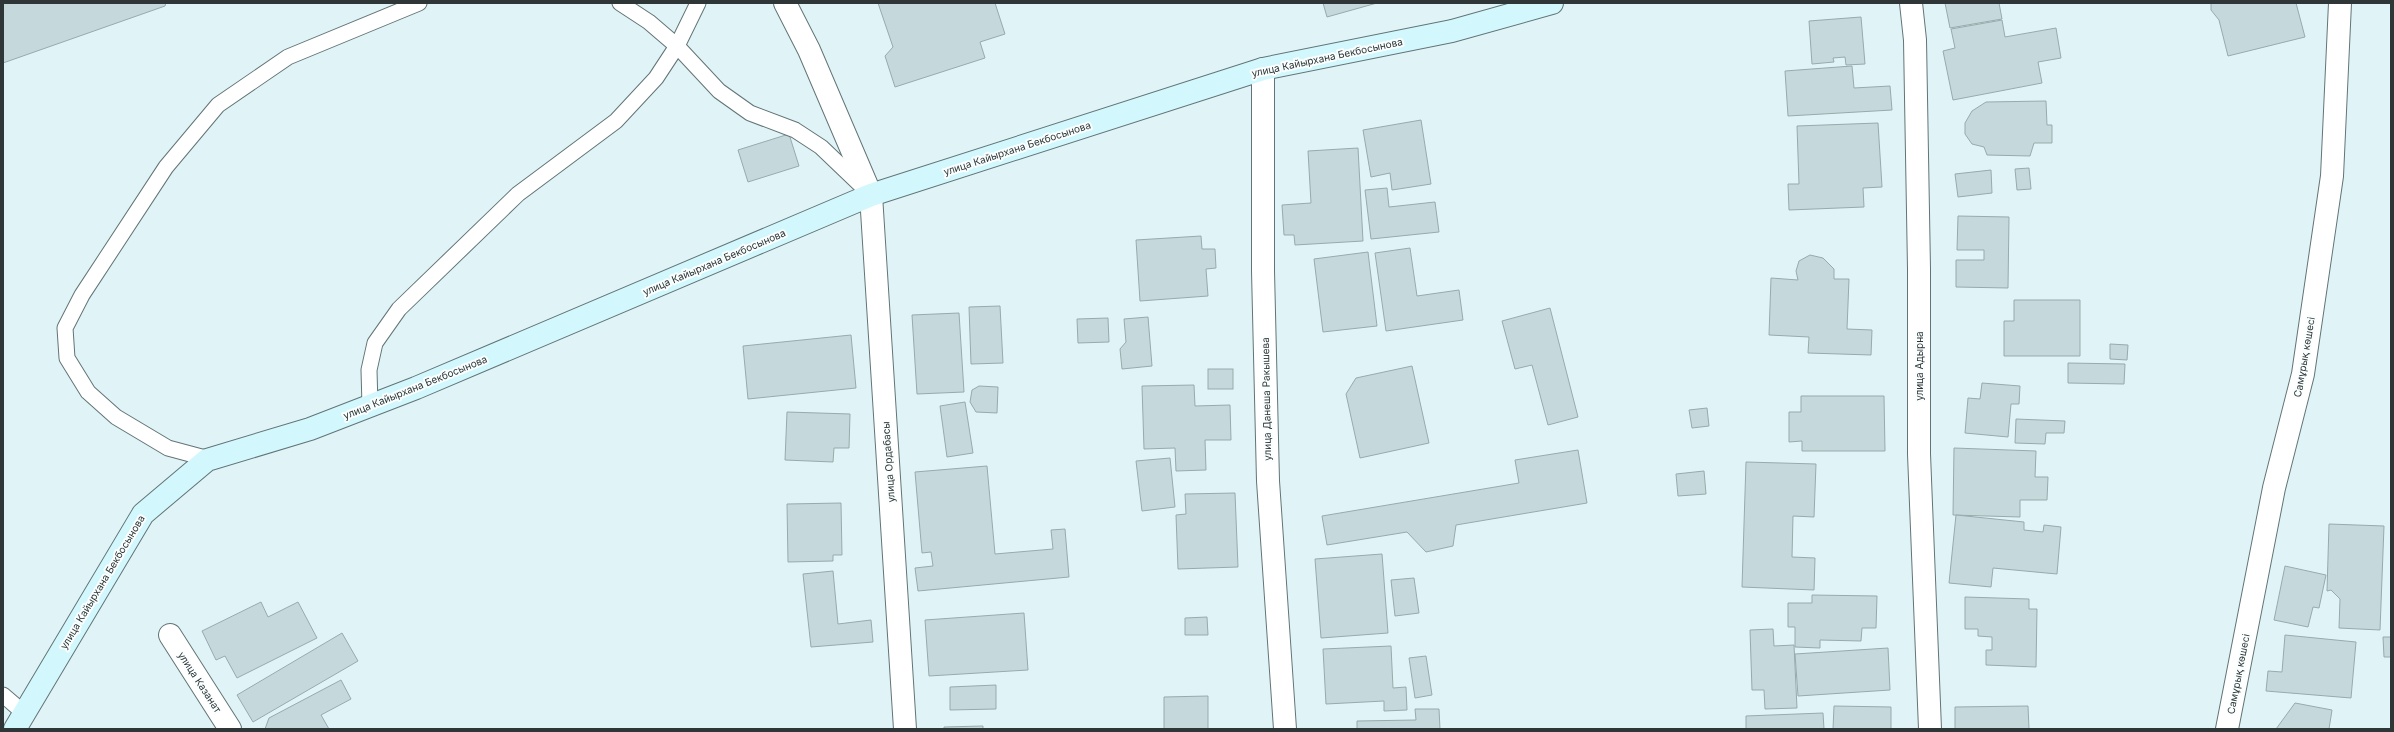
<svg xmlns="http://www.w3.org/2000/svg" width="2394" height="732" font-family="Inter,sans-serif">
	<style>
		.building { fill: #c5d9dc; stroke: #97abad }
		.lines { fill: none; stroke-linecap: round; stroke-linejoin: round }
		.lane-casing { stroke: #627476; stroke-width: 17 }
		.street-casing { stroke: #627476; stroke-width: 24 }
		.secondary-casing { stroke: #627476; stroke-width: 24 }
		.lane { stroke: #fff; stroke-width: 15 }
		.street { stroke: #fff; stroke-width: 22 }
		.secondary { stroke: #d2f8fd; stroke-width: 22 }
		.labels { text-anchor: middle; stroke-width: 4; stroke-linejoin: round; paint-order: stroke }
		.street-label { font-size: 10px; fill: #2e3637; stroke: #fafefe }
	</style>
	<rect width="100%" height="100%" fill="#e0f4f7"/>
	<g class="building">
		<path d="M 3,3 L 166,3 L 165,6 L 3,63 Z"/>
		<path d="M 878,3 L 995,3 L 1005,34 L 980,42 L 985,58 L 895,87 L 885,56 L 893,47 Z"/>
		<path d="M 1323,3 L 1377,3 L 1327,17 Z"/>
		<path d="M 1945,3 L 1999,3 L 2002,19 L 1950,28 Z"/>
		<path d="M 2211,3 L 2296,3 L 2305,37 L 2228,56 L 2219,20 L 2211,10 Z"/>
		<path d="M 1861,17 L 1865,64 L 1846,65 L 1845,57 L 1833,58 L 1834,62 L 1812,64 L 1809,21 Z"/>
		<path d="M 2002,20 L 2005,37 L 2056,28 L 2061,58 L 2038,62 L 2042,83 L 1953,100 L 1943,51 L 1955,48 L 1951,29 Z"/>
		<path d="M 1852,66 L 1854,88 L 1890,86 L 1892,110 L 1788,116 L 1785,71 Z"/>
		<path d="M 2046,101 L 2047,125 L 2052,125 L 2052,143 L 2034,143 L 2030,156 L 1987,155 L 1984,147 L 1972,144 L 1965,134 L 1965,123 L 1972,111 L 1986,102 Z"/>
		<path d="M 1421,120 L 1431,184 L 1392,190 L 1390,173 L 1371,177 L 1363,130 Z"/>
		<path d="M 1878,123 L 1882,187 L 1863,188 L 1864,207 L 1789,210 L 1788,184 L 1799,184 L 1797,126 Z"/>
		<path d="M 789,134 L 799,166 L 748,182 L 738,150 Z"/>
		<path d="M 1358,148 L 1363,241 L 1295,245 L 1294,235 L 1284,235 L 1282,205 L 1311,203 L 1308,151 Z"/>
		<path d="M 2029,168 L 2031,189 L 2017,190 L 2015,169 Z"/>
		<path d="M 1991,170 L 1992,193 L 1958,197 L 1955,174 Z"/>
		<path d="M 1387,188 L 1389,207 L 1435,202 L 1439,232 L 1371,239 L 1365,190 Z"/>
		<path d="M 1958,216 L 2009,217 L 2008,288 L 1956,287 L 1956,260 L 1984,260 L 1984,250 L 1957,250 Z"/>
		<path d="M 1201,236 L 1202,249 L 1215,249 L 1216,268 L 1206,269 L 1208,296 L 1140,301 L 1136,240 Z"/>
		<path d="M 1410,248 L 1417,296 L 1459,290 L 1463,320 L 1386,331 L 1375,253 Z"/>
		<path d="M 1368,252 L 1377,326 L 1323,332 L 1314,259 Z"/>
		<path d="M 1810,255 L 1823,258 L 1834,269 L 1834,279 L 1849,279 L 1847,329 L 1872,330 L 1871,355 L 1808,353 L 1809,337 L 1769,335 L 1771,278 L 1798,280 L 1796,271 L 1799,261 Z"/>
		<path d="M 2014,300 L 2080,300 L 2080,356 L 2004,356 L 2004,321 L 2014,321 Z"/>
		<path d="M 1000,306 L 1003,363 L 971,364 L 969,307 Z"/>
		<path d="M 1550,308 L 1578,417 L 1548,425 L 1532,365 L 1515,369 L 1502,321 Z"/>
		<path d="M 959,313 L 964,392 L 917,394 L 912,315 Z"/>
		<path d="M 1148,317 L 1152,366 L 1122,369 L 1120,349 L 1126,342 L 1124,319 Z"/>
		<path d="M 1108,318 L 1109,342 L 1078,343 L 1077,319 Z"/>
		<path d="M 851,335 L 856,388 L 748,399 L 743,346 Z"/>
		<path d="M 2110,344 L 2128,345 L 2127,360 L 2110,359 Z"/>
		<path d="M 2068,363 L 2125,364 L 2124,384 L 2068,383 Z"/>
		<path d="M 1412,366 L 1429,443 L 1360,458 L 1346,394 L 1356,378 Z"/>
		<rect x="1208" y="369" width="25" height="20"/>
		<path d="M 1982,383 L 2020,386 L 2019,404 L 2011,404 L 2008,437 L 1965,433 L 1968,398 L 1980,399 Z"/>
		<path d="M 1194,385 L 1195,406 L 1230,405 L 1231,440 L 1205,440 L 1206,470 L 1176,471 L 1175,448 L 1144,449 L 1142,386 Z"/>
		<path d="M 979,386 L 998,387 L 997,413 L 976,412 L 970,402 L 972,390 Z"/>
		<path d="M 1801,396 L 1884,396 L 1885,451 L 1802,451 L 1802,441 L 1789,442 L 1789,412 L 1801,412 Z"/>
		<path d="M 965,402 L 973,453 L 947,457 L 940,406 Z"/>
		<path d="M 1707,408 L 1709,426 L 1692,428 L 1689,410 Z"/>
		<path d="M 787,412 L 850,414 L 849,448 L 834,448 L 833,462 L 785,460 Z"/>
		<path d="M 2016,419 L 2065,421 L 2064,433 L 2046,433 L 2045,444 L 2015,443 Z"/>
		<path d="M 1954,448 L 2036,451 L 2035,477 L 2048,477 L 2047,500 L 2020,500 L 2020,517 L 1953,515 Z"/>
		<path d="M 1578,450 L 1587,503 L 1456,525 L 1453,546 L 1426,552 L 1407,532 L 1327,545 L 1322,516 L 1519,483 L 1515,460 Z"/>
		<path d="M 1170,458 L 1175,507 L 1142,511 L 1136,461 Z"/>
		<path d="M 1746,462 L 1816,464 L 1814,517 L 1793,516 L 1792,557 L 1815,558 L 1814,590 L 1742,587 Z"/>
		<path d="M 987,466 L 995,554 L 1053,549 L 1051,530 L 1065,529 L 1069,577 L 918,591 L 915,568 L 933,566 L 931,552 L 922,553 L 915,472 Z"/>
		<path d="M 1704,471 L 1706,494 L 1678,496 L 1676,474 Z"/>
		<path d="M 1235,493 L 1238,567 L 1178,569 L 1176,515 L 1186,514 L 1185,494 Z"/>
		<path d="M 841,503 L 842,555 L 833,555 L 833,561 L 788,562 L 787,504 Z"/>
		<path d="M 1956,515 L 2024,522 L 2024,530 L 2043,532 L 2044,525 L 2061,527 L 2057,574 L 1993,568 L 1991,587 L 1949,583 Z"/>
		<path d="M 2329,524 L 2384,526 L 2380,630 L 2339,628 L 2340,599 L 2331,590 L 2327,591 Z"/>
		<path d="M 1382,554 L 1388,633 L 1321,638 L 1315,559 Z"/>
		<path d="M 2285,566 L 2326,575 L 2319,608 L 2313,607 L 2308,627 L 2274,620 Z"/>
		<path d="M 833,571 L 838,624 L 871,620 L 873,642 L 811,647 L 803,574 Z"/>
		<path d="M 1414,578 L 1419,613 L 1395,616 L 1391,580 Z"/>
		<path d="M 1812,595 L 1877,596 L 1876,628 L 1862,628 L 1861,641 L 1820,640 L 1820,648 L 1795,647 L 1795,627 L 1788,627 L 1788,603 L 1812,603 Z"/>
		<path d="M 1965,597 L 2029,599 L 2029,609 L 2037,609 L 2036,667 L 1986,665 L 1986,650 L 1992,650 L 1992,637 L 1978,636 L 1978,629 L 1965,629 Z"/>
		<path d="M 261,602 L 268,617 L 298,602 L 317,638 L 237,678 L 225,656 L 216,660 L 202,631 Z"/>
		<path d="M 1024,613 L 1028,670 L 929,676 L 925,620 Z"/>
		<path d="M 1207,617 L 1208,635 L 1185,635 L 1185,618 Z"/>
		<path d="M 1773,629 L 1774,646 L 1794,645 L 1797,708 L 1765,709 L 1764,690 L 1752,690 L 1750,630 Z"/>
		<path d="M 342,633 L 358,661 L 253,722 L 237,695 Z"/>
		<path d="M 2285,635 L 2356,642 L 2351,698 L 2266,691 L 2268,671 L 2282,672 Z"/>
		<path d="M 2383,637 L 2391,637 L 2391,657 L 2384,657 Z"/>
		<path d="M 1391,646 L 1393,688 L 1406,687 L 1407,710 L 1384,711 L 1384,701 L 1326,704 L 1323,649 Z"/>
		<path d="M 1888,648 L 1890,690 L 1798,696 L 1795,654 Z"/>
		<path d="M 1426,656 L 1432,695 L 1415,698 L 1409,658 Z"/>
		<path d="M 341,680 L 351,699 L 321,715 L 329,729 L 265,729 L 269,718 Z"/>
		<path d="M 996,685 L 996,709 L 950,710 L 950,687 Z"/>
		<path d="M 1208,696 L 1208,729 L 1164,729 L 1164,697 Z"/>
		<path d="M 2295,703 L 2332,710 L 2329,729 L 2276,729 Z"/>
		<path d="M 1834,706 L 1891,707 L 1891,729 L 1833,729 Z"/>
		<path d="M 2028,706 L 2029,729 L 1955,729 L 1955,707 Z"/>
		<path d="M 1415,709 L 1439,709 L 1440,729 L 1357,729 L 1357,721 L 1416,720 Z"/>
		<path d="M 1823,713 L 1824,729 L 1746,729 L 1746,716 Z"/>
		<path d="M 983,726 L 983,729 L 944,729 L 944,727 Z"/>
	</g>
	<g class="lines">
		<g class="lane-casing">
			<g id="lane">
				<path d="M 620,3 L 649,22 L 677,46 L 719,91 L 750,113 L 795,130 L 821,147 L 866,190"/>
				<path d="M 370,406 L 369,370 L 375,343 L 399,309 L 518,194 L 616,121 L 656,78 L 677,46 L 698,3"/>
				<path d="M 209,459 L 168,448 L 116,417 L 88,392 L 67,358 L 65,328 L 82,295 L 166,167 L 218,105 L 288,57 L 419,3"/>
				<path d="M 3,695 L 24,713"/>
			</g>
		</g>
		<g class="street-casing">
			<g id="street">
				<path d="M 785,3 L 809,50 L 871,195 L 905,729"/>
				<path d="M 1911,3 L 1915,40 L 1919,269 L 1919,454 L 1930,729"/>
				<path d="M 1263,69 L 1263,271 L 1268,481 L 1285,729"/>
				<path d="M 170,635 L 230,729"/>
				<path d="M 2227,729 L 2274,488 L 2303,374 L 2332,176 L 2340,3"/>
			</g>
		</g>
		<g class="secondary-casing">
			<path id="secondary" d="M 15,729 L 143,514 L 207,460 L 310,429 L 416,388 L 871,195 L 1263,69 L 1452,31 L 1552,3"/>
		</g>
		<use href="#lane" class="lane"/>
		<use href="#street" class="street"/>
		<use href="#secondary" class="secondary"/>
	</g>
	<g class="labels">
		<g class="street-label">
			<text transform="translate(1327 57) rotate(-12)" y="4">улица Кайырхана Бекбосынова</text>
			<text transform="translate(1017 148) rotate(-18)" y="4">улица Кайырхана Бекбосынова</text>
			<text transform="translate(714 262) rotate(-23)" y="4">улица Кайырхана Бекбосынова</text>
			<text transform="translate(2304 357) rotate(-80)" y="4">Самұрық көшесі</text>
			<text transform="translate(1919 366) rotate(-90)" y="4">улица Адырна</text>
			<text transform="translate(415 387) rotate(-22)" y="4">улица Кайырхана Бекбосынова</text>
			<text transform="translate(1266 399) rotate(-91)" y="4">улица Данеша Ракышева</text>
			<text transform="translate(888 462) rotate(-94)" y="4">улица Ордабасы</text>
			<text transform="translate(102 582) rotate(-59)" y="4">улица Кайырхана Бекбосынова</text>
			<text transform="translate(2238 674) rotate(-79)" y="4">Самұрық көшесі</text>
			<text transform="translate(200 682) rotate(57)" y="4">улица Казанат</text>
		</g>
	</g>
	<rect width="2394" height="732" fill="none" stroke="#2e3637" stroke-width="8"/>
</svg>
